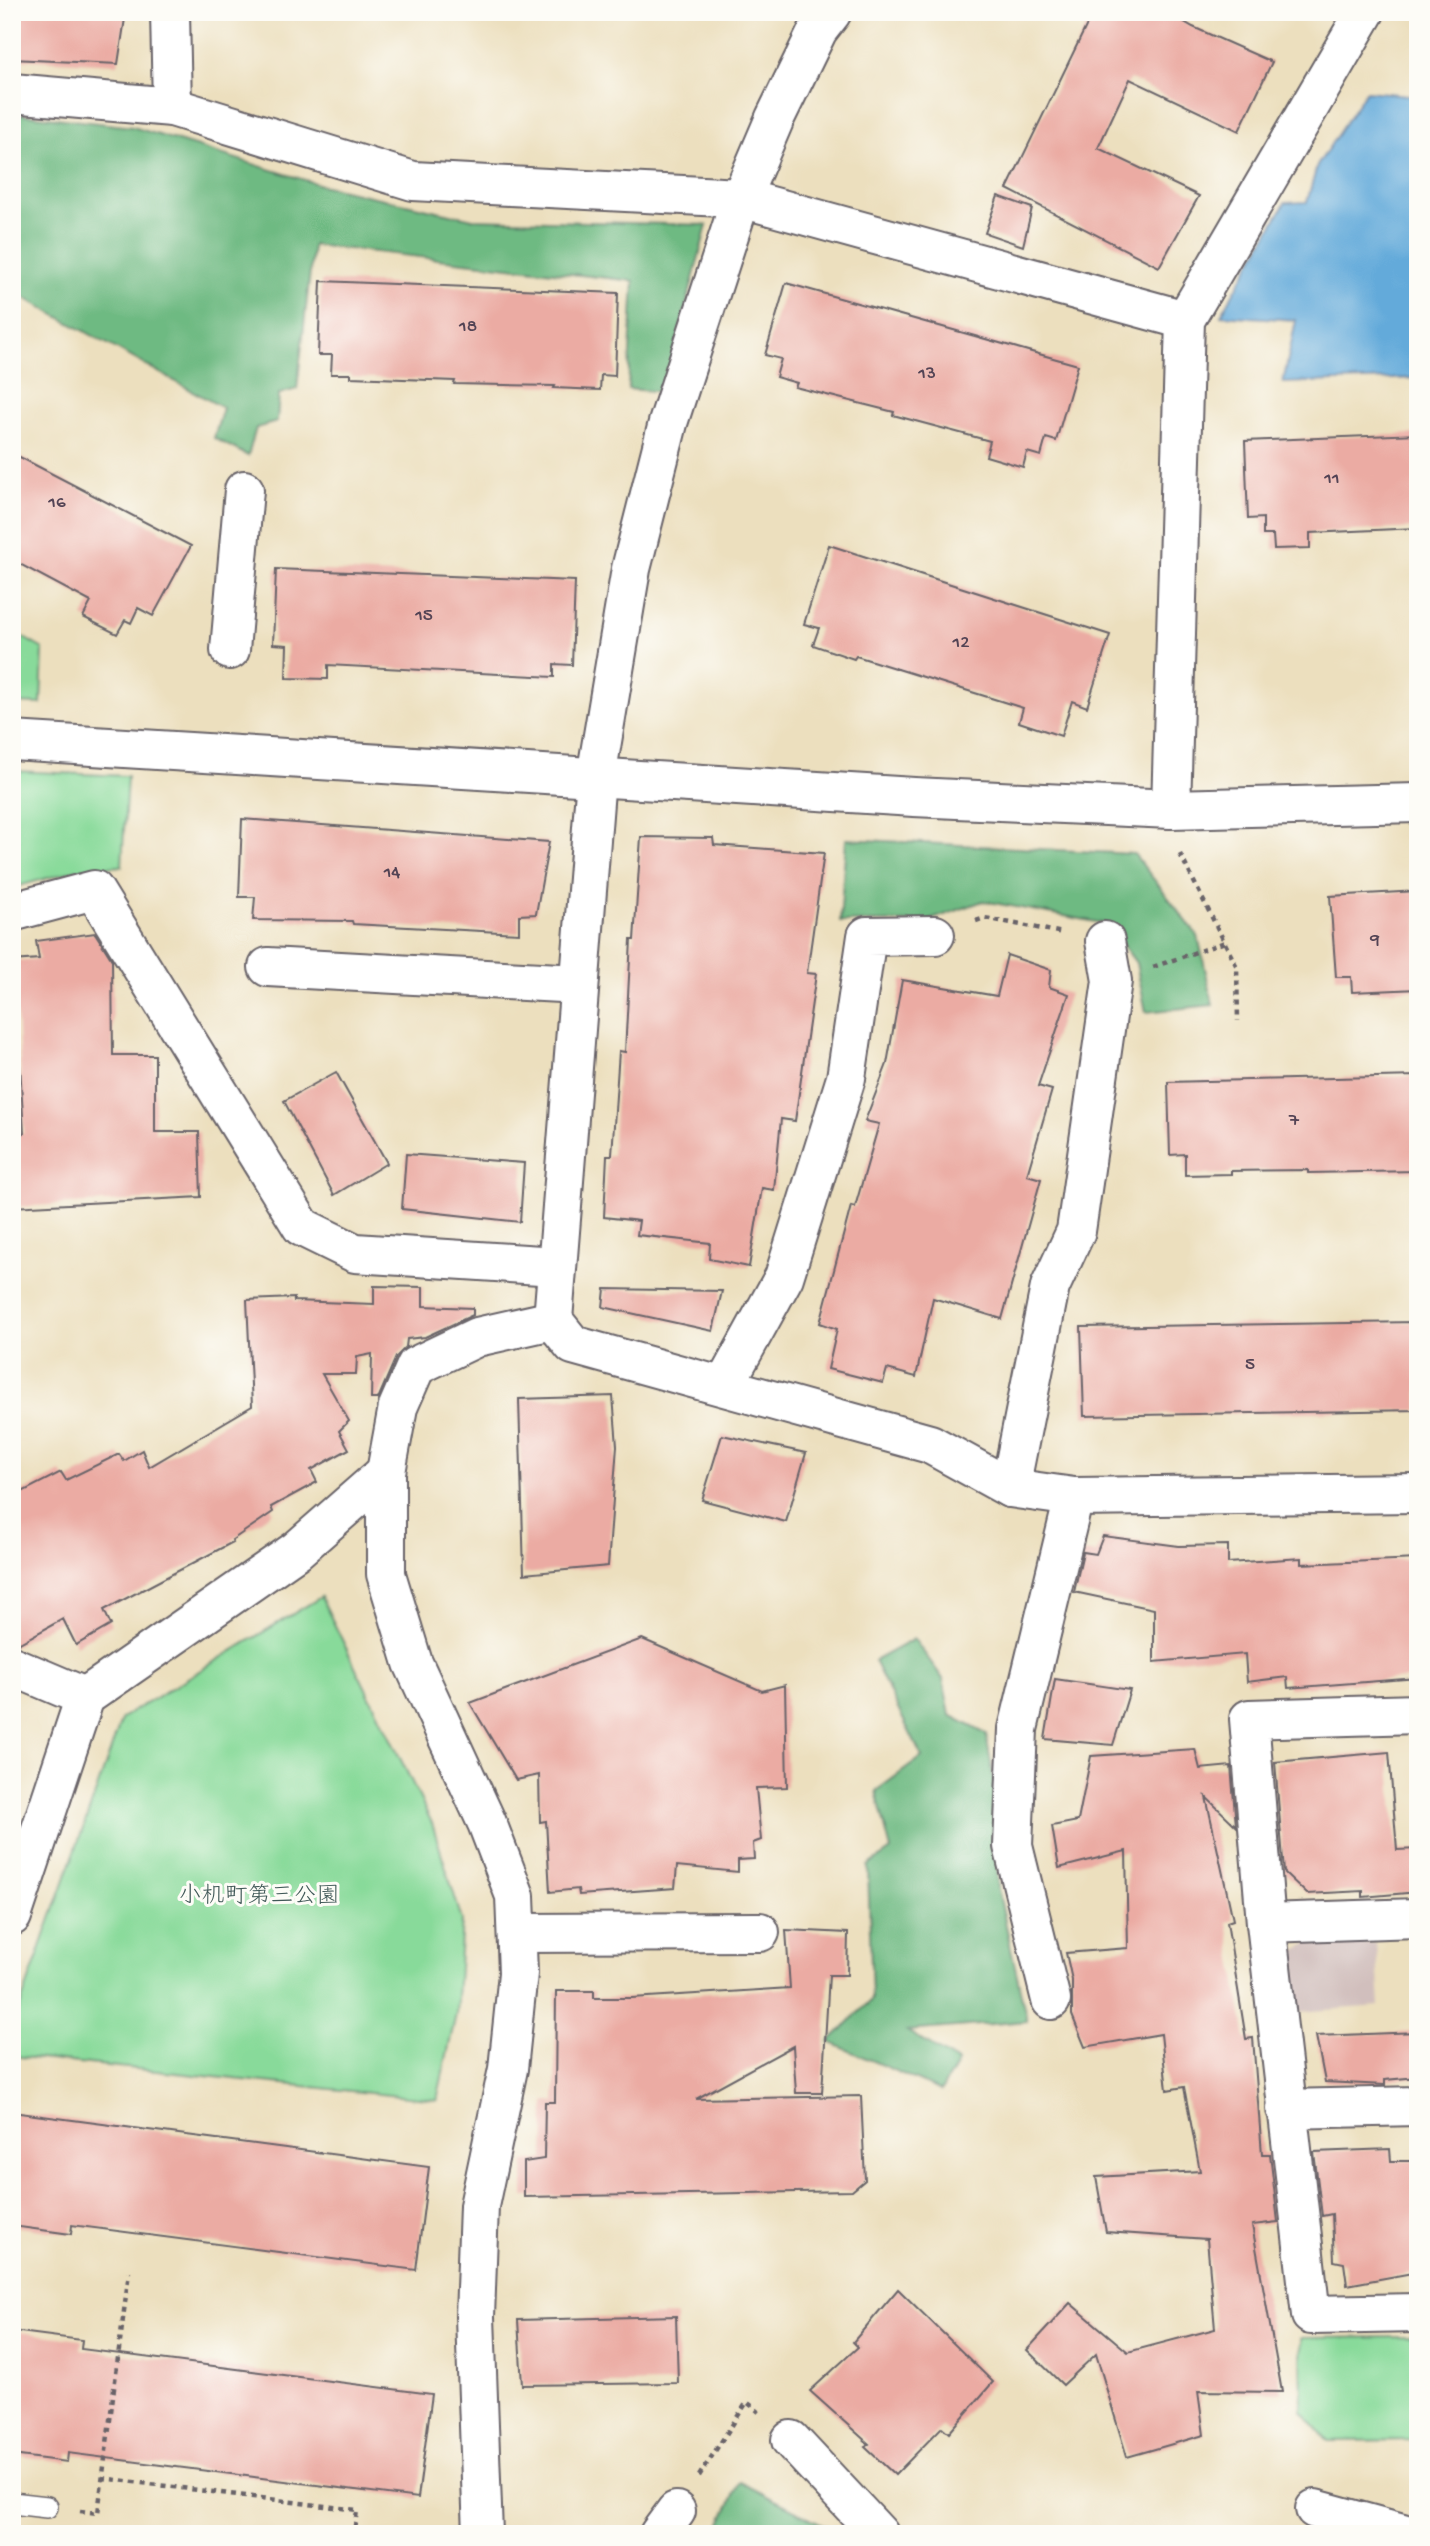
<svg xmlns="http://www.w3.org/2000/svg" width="1430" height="2546" font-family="'Gochi Hand','Klee One',sans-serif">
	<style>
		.industrial { fill: #d1bfbd }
		.green { fill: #88da9a; stroke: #557e6a; stroke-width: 2 }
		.forest { fill: #6eba82; stroke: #486e5e; stroke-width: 2 }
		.water { fill: #64aada; stroke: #43668a; stroke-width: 2 }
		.building { fill: #ebaba3 }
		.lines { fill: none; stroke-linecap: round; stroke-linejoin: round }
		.lane-casing { stroke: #696469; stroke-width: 24 }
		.street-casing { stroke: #696469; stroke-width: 42 }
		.path { stroke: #696469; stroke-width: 4.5; stroke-dasharray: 5 5; stroke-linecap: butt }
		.lane { stroke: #fff; stroke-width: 21 }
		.street { stroke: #fff; stroke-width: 38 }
		.labels { text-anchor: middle; stroke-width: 6; stroke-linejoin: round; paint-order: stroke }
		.number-label { font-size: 19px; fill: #544455 }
		.park-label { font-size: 23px; fill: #415958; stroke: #fdfcf7 }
	</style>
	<rect width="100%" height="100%" fill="#fdfcf7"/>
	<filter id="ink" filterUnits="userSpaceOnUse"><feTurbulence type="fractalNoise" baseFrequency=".0143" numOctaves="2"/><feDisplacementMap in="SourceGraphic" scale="14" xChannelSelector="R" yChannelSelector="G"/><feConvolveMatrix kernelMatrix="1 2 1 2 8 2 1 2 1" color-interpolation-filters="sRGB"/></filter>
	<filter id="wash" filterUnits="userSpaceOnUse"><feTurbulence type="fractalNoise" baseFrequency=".00686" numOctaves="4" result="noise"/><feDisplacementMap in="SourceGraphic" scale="28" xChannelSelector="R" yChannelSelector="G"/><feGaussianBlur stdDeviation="1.57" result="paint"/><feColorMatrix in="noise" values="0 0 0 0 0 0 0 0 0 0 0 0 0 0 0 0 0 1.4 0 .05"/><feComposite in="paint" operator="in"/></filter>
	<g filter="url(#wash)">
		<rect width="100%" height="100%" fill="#ecdfbe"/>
		<path class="industrial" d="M 1309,1942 L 1376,1943 L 1380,2006 L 1297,2012 L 1291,1955 Z"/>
		<g class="green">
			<path d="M 12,631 L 43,649 L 41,704 L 12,703 Z"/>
			<path d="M 12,771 L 127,776 L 122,866 L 80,869 L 12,888 Z"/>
			<path d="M 321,1597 L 432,1823 L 462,1920 L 456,2014 L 437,2100 L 12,2056 L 12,2029 L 122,1718 Z"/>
			<path d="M 1418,2337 L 1418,2440 L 1328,2441 L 1302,2411 L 1301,2338 Z"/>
		</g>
		<g class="forest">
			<path d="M 12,113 L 133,127 L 321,185 L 473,219 L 707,225 L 664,392 L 628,389 L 634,281 L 313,245 L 297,389 L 279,394 L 277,422 L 256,428 L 248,456 L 214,438 L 223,408 L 12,291 Z"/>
			<path d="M 846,839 L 1134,854 L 1198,936 L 1213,1005 L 1146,1012 L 1136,963 L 1107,924 L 983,901 L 925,922 L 840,922 Z"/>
			<path d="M 914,1639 L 943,1679 L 950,1715 L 986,1734 L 994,1781 L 998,1889 L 1027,2021 L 907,2031 L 958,2062 L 941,2091 L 829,2042 L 872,1999 L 868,1866 L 891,1850 L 876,1791 L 922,1757 L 874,1661 Z"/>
			<path d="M 740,2482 L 832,2529 L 837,2534 L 716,2534 Z"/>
		</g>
		<path class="water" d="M 1366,91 L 1418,96 L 1418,378 L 1283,383 L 1296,320 L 1221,315 L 1285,203 L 1307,202 L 1317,166 Z"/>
		<g id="blocks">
			<g class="building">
				<path d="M 12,12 L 126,12 L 118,64 L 12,59 Z"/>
				<path d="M 1093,12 L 1167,12 L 1193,27 L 1272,62 L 1239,131 L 1130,79 L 1098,148 L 1199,196 L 1159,267 L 1007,189 Z"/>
				<path d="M 998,196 L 1032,208 L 1023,246 L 985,233 Z"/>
				<path d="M 321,281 L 618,293 L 615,376 L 601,375 L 600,390 L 554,388 L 555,386 L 454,384 L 455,381 L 351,377 L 351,374 L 331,374 L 332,355 L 318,355 Z"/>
				<path d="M 786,283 L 1078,365 L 1056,441 L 1046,438 L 1041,456 L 1027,452 L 1023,467 L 986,456 L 990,441 L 893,415 L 894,412 L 795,387 L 797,383 L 776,377 L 781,359 L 765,355 Z"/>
				<path d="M 1418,434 L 1418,528 L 1310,533 L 1310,548 L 1274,549 L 1273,535 L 1263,535 L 1263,518 L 1248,519 L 1245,441 Z"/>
				<path d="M 12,453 L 191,546 L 153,616 L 138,608 L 131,623 L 125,620 L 117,634 L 83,617 L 91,602 L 12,560 Z"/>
				<path d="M 829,545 L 1110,635 L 1087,707 L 1072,701 L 1061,736 L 1019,722 L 1023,708 L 856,656 L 854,659 L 813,645 L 819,628 L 804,624 Z"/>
				<path d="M 276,569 L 575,581 L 572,665 L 554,664 L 554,677 L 328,665 L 328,679 L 286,678 L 287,645 L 273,644 Z"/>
				<path d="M 242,819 L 549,842 L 536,914 L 519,915 L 519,933 L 353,924 L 352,921 L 253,920 L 255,897 L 239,897 Z"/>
				<path d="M 641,837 L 713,838 L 714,845 L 824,853 L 807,973 L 816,974 L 795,1121 L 781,1119 L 774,1190 L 762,1188 L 749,1267 L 709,1259 L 710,1243 L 637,1235 L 639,1221 L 604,1217 L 607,1155 L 612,1155 L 619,1051 L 625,1052 L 631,940 L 634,940 Z"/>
				<path d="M 1418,891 L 1418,989 L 1352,992 L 1351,977 L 1336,977 L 1330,896 Z"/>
				<path d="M 95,933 L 112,960 L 113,1055 L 155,1055 L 155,1132 L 199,1132 L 201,1197 L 12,1207 L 12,1134 L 24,1133 L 17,1012 L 12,1012 L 12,961 L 39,959 L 36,941 Z"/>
				<path d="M 1007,955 L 1051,970 L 1049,987 L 1069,994 L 1038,1086 L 1052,1090 L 1027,1175 L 1041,1179 L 1002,1319 L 933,1298 L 916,1377 L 887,1369 L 883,1383 L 828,1369 L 837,1329 L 820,1323 L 851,1206 L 855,1207 L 879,1124 L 865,1121 L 887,1064 L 902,980 L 997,996 Z"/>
				<path d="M 336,1072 L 387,1163 L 334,1195 L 284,1101 Z"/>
				<path d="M 1418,1076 L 1418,1171 L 1308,1173 L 1308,1170 L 1231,1171 L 1231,1174 L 1185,1175 L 1185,1154 L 1170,1155 L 1168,1082 Z"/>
				<path d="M 406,1154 L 524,1163 L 520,1222 L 402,1209 Z"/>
				<path d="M 374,1286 L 423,1287 L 423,1306 L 473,1308 L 473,1315 L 425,1337 L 407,1339 L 406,1347 L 396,1357 L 378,1399 L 371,1399 L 372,1354 L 357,1357 L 356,1374 L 322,1374 L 349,1421 L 339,1431 L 349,1449 L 311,1470 L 317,1482 L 271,1507 L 273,1512 L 232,1540 L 233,1542 L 104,1610 L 111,1625 L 76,1645 L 63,1619 L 16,1645 L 12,1645 L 12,1497 L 61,1472 L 66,1480 L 119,1454 L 124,1461 L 142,1450 L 149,1467 L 252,1406 L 247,1300 L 294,1298 L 294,1301 L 374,1304 Z"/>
				<path d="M 605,1289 L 722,1291 L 713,1331 L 603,1307 Z"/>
				<path d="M 1418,1322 L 1418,1410 L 1084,1416 L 1081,1327 Z"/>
				<path d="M 613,1396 L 617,1446 L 608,1566 L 524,1574 L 519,1399 Z"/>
				<path d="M 722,1435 L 806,1453 L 786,1522 L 702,1500 Z"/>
				<path d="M 1103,1536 L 1179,1546 L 1228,1545 L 1228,1563 L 1301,1558 L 1301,1564 L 1418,1559 L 1418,1678 L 1288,1688 L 1287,1677 L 1247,1682 L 1245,1654 L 1154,1662 L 1154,1609 L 1074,1592 L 1083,1552 L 1096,1554 Z"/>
				<path d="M 642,1639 L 762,1691 L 785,1685 L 787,1787 L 756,1788 L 761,1840 L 753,1843 L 754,1859 L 738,1860 L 738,1872 L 677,1866 L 675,1888 L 579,1895 L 578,1889 L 550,1892 L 546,1821 L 540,1822 L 539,1775 L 516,1780 L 470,1703 Z"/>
				<path d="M 1055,1679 L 1130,1690 L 1113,1745 L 1045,1739 Z"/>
				<path d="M 1195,1749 L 1200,1769 L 1231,1766 L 1236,1826 L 1206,1797 L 1233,1920 L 1227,1922 L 1246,2039 L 1253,2038 L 1262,2154 L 1270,2154 L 1278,2222 L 1252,2225 L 1282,2392 L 1198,2391 L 1204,2435 L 1127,2457 L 1096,2354 L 1063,2385 L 1027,2350 L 1070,2303 L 1128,2352 L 1215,2329 L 1207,2239 L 1106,2232 L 1096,2177 L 1200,2171 L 1184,2087 L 1167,2090 L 1161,2034 L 1085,2047 L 1072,2015 L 1072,1980 L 1066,1953 L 1128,1948 L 1126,1851 L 1059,1868 L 1052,1826 L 1078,1821 L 1091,1756 Z"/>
				<path d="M 1389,1752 L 1397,1850 L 1418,1849 L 1418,1892 L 1363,1897 L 1363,1891 L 1307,1894 L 1284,1872 L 1275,1762 Z"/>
				<path d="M 786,1930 L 848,1933 L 847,1975 L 829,1975 L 822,2093 L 796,2093 L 793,2046 L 696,2099 L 861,2096 L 865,2180 L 852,2191 L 524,2197 L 524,2162 L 544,2159 L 545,2102 L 555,2102 L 556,1991 L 594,1991 L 594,1998 L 632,1998 L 790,1988 Z"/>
				<path d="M 1418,2032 L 1418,2077 L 1385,2080 L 1385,2085 L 1325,2082 L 1316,2036 Z"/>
				<path d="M 12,2112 L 429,2167 L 416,2270 L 72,2225 L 71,2234 L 12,2226 Z"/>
				<path d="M 1390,2149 L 1391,2161 L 1418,2161 L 1418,2272 L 1347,2285 L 1344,2263 L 1334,2261 L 1332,2214 L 1322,2216 L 1314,2152 Z"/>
				<path d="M 898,2289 L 993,2382 L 949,2433 L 942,2427 L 895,2475 L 865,2447 L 869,2444 L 810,2391 L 858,2347 L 853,2342 Z"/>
				<path d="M 676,2316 L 678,2383 L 522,2385 L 518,2320 Z"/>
				<path d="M 12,2331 L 82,2340 L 81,2349 L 432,2394 L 418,2498 L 68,2453 L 67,2462 L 12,2455 Z"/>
			</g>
		</g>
	</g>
	<g filter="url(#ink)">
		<use href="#blocks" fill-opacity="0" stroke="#696469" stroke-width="2"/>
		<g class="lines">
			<g class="lane-casing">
				<path id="lane" d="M 12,2503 L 47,2507"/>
			</g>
			<g class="street-casing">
				<g id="street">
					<path d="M 170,12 L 172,107"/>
					<path d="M 832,12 L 818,30 L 775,118 L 741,198 L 668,423 L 631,569 L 596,777 L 553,1320 L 573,1345 L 930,1444 L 1010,1488 L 1074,1497 L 1418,1493"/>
					<path d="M 12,93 L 172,107 L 413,181 L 741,198 L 1185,320"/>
					<path d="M 230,650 L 244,490"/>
					<path d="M 12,741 L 914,797 L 1171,809 L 1418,803"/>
					<path d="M 1171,809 L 1185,320 L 1365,12"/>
					<path d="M 12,912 L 94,890 L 302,1227 L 355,1253 L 556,1266"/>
					<path d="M 268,967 L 579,984"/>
					<path d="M 724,1386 L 784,1277 L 846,1078 L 867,936 L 935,935"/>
					<path d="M 1010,1488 L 1050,1287 L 1076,1231 L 1112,981 L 1105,941"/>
					<path d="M 12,1666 L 85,1697"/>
					<path d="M 1418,1714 L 1249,1719 L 1266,1923 L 1311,2315 L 1418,2313"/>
					<path d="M 12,1916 L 85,1697 L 297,1550 L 386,1472"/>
					<path d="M 1266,1923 L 1418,1918"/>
					<path d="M 517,1933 L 760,1932"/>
					<path d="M 1051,2000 L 1013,1846 L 1018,1729 L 1074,1497"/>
					<path d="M 1286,2109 L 1418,2106"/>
					<path d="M 791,2440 L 879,2534"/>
					<path d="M 1315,2509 L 1406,2534"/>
					<path d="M 483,2534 L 475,2317 L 479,2206 L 508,2069 L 518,1973 L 515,1896 L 487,1823 L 413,1663 L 386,1574 L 386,1472 L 398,1407 L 416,1366 L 477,1337 L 553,1320"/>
					<path d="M 659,2534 L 676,2511"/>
				</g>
			</g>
			<g class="path">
				<path d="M 1180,854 L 1237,967 L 1238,1021"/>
				<path d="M 976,921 L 985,918 L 1063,933"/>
				<path d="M 1153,967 L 1225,942"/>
				<path d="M 699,2476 L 747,2402 L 759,2412"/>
				<path d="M 102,2478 L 357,2510 L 354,2534"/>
				<path d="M 80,2511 L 98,2513 L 129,2272"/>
			</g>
			<use href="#lane" class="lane"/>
			<use href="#street" class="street"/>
		</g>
	</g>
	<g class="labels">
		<g class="number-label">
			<text x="468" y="331">18</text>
			<text x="927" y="378">13</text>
			<text x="1332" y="483">11</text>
			<text x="57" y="507">16</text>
			<text x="424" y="620">15</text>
			<text x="961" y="647">12</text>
			<text x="392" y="877">14</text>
			<text x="1375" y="944">9</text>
			<text x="1294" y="1125">7</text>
			<text x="1250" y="1369">5</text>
		</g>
		<g class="park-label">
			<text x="259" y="1902">小机町第三公園</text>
		</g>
	</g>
	<rect width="1430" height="2546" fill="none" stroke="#fdfcf7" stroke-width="42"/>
</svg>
